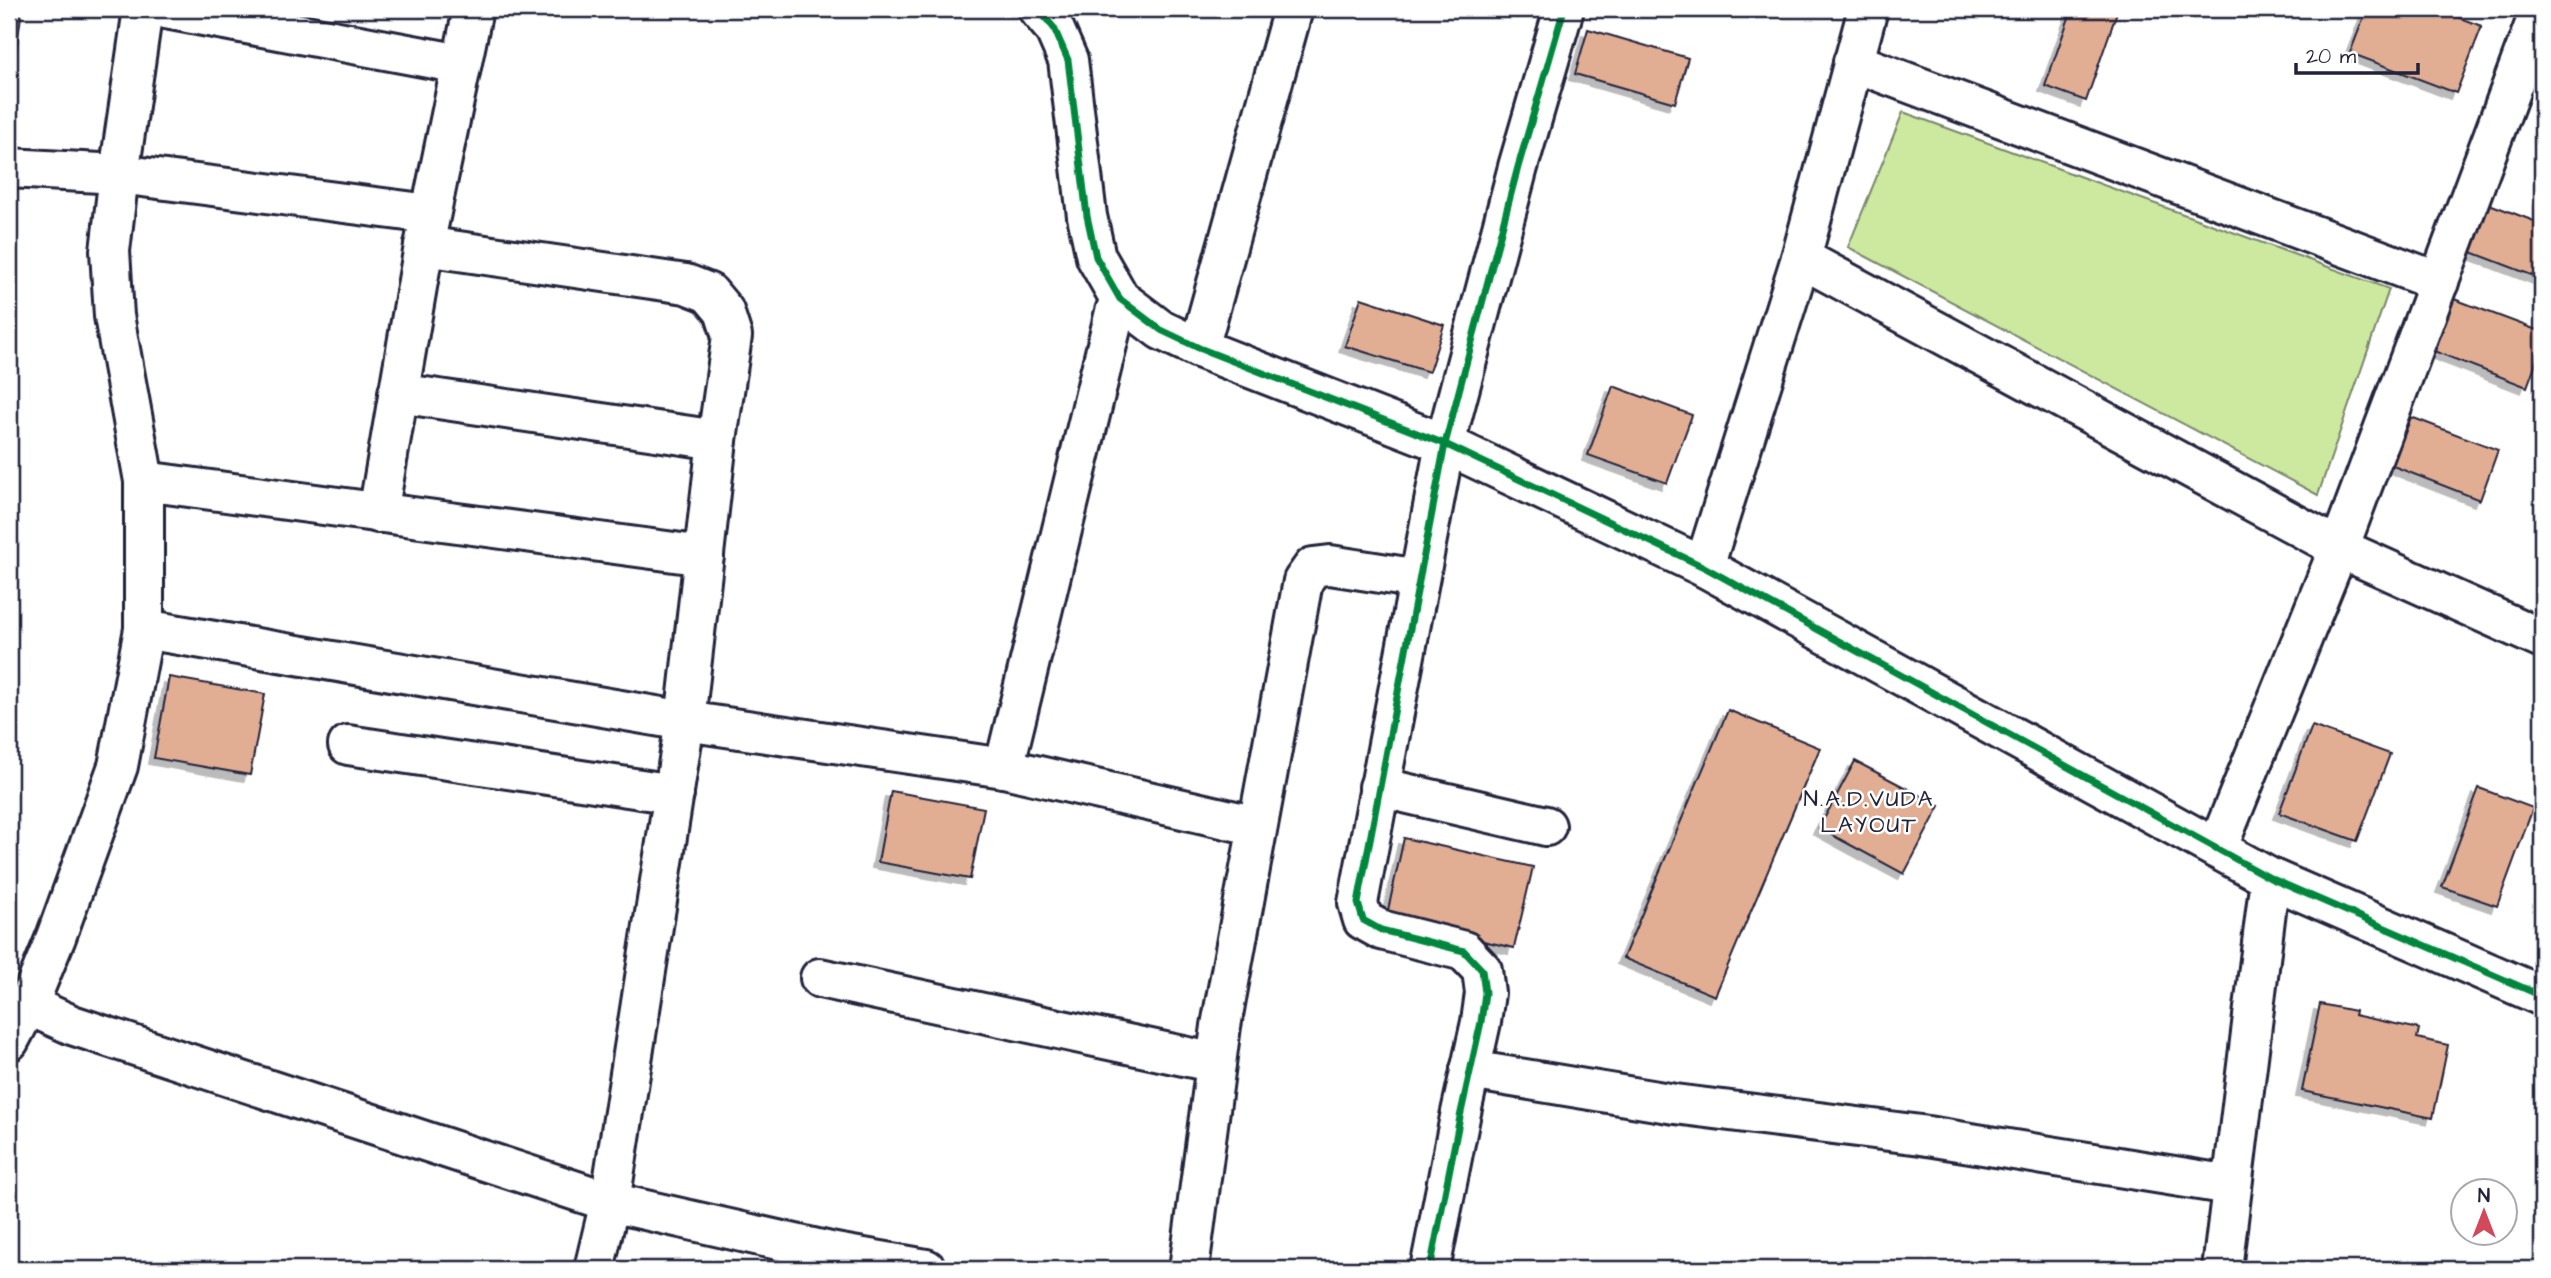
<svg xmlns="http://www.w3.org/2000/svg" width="2551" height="1278" font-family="'Architects Daughter',sans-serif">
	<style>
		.green { fill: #cde99f; stroke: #78866d; stroke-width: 2 }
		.building { fill: #e1ae94; stroke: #22223b; stroke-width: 2; filter: url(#shadow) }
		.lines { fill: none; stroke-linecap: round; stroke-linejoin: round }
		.minor-casing { stroke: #22223b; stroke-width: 44 }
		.minor { stroke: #fff; stroke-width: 38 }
		.cycleway-casing { stroke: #fff; stroke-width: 11 }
		.cycleway { stroke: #00873e; stroke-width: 7 }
		.labels { text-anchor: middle; stroke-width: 5; stroke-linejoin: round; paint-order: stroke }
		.neighbourhood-label { font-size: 23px; letter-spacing: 2px; fill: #22223b; stroke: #fff }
	</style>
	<defs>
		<filter id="shadow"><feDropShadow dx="-6" dy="6" stdDeviation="0" flood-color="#0004"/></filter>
	</defs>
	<rect width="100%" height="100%" fill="#fff"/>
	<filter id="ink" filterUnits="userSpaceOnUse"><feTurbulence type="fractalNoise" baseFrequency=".0143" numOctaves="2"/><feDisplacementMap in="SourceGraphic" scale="14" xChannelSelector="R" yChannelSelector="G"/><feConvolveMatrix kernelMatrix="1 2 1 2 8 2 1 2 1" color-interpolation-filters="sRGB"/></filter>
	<g filter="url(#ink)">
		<path class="green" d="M 1903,112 L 2389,289 L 2318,495 L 1848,247 Z"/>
		<g class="building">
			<path d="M 9,9 L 22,9 L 10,95 L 9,94 Z"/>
			<path d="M 2072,9 L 2118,9 L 2086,101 L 2045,86 Z"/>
			<path d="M 2367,9 L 2435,9 L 2482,26 L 2456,93 L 2350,53 Z"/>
			<path d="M 1588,29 L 1688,58 L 1675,103 L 1575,74 Z"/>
			<path d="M 2484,202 L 2542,224 L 2542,279 L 2466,250 Z"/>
			<path d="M 2446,296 L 2542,332 L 2542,346 L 2527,387 L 2426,348 Z"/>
			<path d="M 1361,298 L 1444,325 L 1429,372 L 1345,346 Z"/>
			<path d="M 1613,386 L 1692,415 L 1667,483 L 1588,455 Z"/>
			<path d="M 2411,417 L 2498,450 L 2480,500 L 2393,466 Z"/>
			<path d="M 169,677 L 265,694 L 250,775 L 154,758 Z"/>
			<path d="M 1728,710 L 1820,748 L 1715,996 L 1623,958 Z"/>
			<path d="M 2312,726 L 2390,754 L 2357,841 L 2279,813 Z"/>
			<path d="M 1855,761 L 1940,806 L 1904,874 L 1819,828 Z"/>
			<path d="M 2479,788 L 2533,808 L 2497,906 L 2442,887 Z"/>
			<path d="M 891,791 L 984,808 L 970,879 L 878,862 Z"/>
			<path d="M 1404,838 L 1533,867 L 1514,948 L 1386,919 Z"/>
			<path d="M 2320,1004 L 2355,1011 L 2354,1015 L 2419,1029 L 2417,1038 L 2448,1045 L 2433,1118 L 2302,1091 Z"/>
		</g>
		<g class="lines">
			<g class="minor-casing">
				<g id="minor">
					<path d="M 166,9 L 461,64"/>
					<path d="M 1038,9 L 1054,28 L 1068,60 L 1087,216 L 1096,257 L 1120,299 L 1161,330 L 1199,348 L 1445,444 L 1704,567 L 2270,878 L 2542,996"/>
					<path d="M 1868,9 L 1801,258 L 2339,548 L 2542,639"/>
					<path d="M 1853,62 L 2439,282"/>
					<path d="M 9,168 L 119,174 L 430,214"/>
					<path d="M 424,246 L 686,284 L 709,293 L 724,311 L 732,336 L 717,440 L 685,721 L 610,1202 L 594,1269"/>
					<path d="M 1199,348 L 1293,9"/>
					<path d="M 398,393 L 717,440"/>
					<path d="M 144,481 L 704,556"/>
					<path d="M 378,513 L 424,246 L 473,9"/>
					<path d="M 1704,567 L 1801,258"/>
					<path d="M 144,629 L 685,721 L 1004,768 L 1257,826"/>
					<path d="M 348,745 L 674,794"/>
					<path d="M 1004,768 L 1115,312 L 1120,299"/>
					<path d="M 1379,787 L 1546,826"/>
					<path d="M 2217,849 L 2339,548 L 2538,16"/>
					<path d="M 820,978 L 1216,1063"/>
					<path d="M 28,1005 L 72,1025 L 610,1202 L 835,1253 L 926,1269"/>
					<path d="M 9,1041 L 28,1005 L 56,937 L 118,766 L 144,629 L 144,481 L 114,316 L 110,251 L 119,174 L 143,9"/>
					<path d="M 1470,1070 L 1675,1104 L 1921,1135 L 2230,1185"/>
					<path d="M 1189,1269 L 1221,1026 L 1303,581 L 1313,567 L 1330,565 L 1419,579"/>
					<path d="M 1430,1269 L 1460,1117 L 1481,1022 L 1485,993 L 1482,970 L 1464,951 L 1381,930 L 1363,920 L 1358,903 L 1445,444 L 1518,167 L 1564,9"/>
					<path d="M 2222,1269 L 2270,878"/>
				</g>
			</g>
			<use href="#minor" class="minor"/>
			<g class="cycleway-casing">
				<g id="cycleway">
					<path d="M 1038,9 L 1054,28 L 1068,60 L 1087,216 L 1096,257 L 1120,299 L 1161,330 L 1199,348 L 1445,444 L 1704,567 L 2270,878 L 2542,996"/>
					<path d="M 1430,1269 L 1460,1117 L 1481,1022 L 1485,993 L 1482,970 L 1464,951 L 1381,930 L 1363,920 L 1358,903 L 1445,444 L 1518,167 L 1564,9"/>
				</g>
			</g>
			<use href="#cycleway" class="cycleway"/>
		</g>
	</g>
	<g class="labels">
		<g class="neighbourhood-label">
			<text x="1869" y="806">N.A.D.VUDA<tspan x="1869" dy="26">LAYOUT</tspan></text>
		</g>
	</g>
	<rect width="2551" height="1278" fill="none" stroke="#fff" stroke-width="35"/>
	<rect x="18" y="18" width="2516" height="1243" fill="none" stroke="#22223b" stroke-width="2.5" filter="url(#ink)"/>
	<g transform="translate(2484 1212)"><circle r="33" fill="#ffffff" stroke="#a7a7b1" stroke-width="2"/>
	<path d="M0-5L12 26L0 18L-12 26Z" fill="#d1495b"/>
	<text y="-10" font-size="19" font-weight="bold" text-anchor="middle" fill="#22223b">N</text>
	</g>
	<path d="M2296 63v10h122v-10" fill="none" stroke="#22223b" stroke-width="3.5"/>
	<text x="2306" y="63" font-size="21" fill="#22223b" stroke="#ffffff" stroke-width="5" paint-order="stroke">20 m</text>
</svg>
